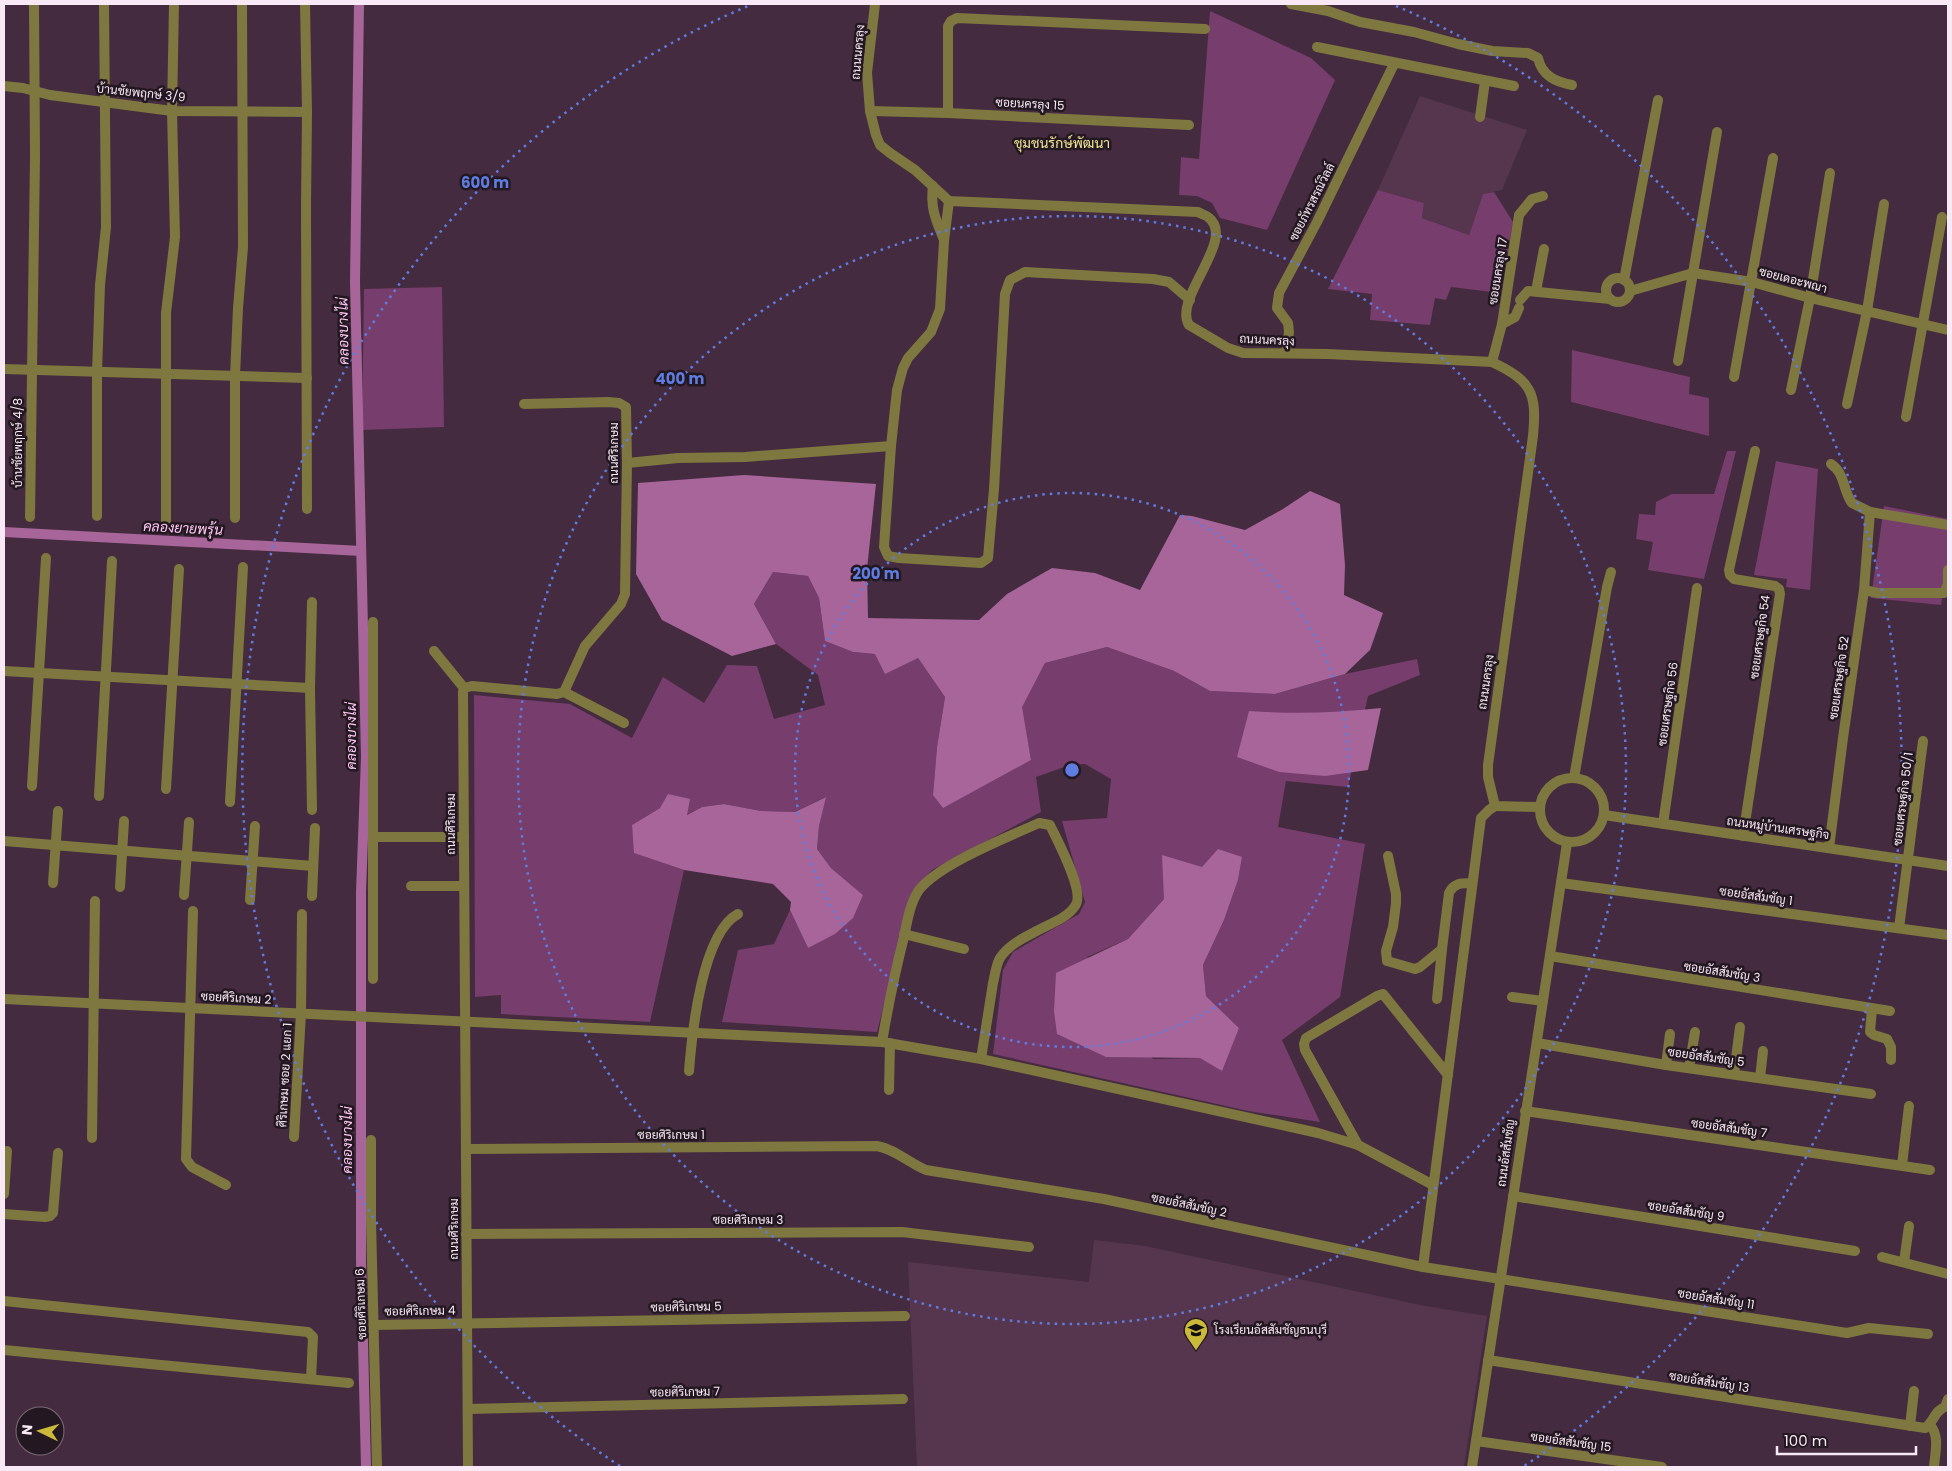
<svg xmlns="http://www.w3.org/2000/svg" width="1952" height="1471" font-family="Poppins,Sarabun,sans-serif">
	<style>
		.built { fill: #55364e }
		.green { fill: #773d6c; fill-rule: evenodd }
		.water { fill: #a7659a }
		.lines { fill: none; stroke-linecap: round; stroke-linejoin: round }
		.canal { stroke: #a7659a; stroke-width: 10 }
		.minor { stroke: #7e773f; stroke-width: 10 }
		.tertiary { stroke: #7e773f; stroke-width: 10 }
		.ring { fill: none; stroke: #5f7ce1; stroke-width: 2.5; stroke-dasharray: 2.5 5 }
		.labels { text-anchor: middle; stroke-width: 5; stroke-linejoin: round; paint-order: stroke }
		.street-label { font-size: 12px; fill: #f9e8f5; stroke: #231821 }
		.poi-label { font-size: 12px; fill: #f9e8f5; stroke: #231821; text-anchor: start }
		.neighbourhood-label { font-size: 14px; fill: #efe495; stroke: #231821 }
		.water-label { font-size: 14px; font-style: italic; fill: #ffc7f2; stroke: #231821 }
		.centre { fill: #5f7ce1; stroke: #231821; stroke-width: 2.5 }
		.ring-label { font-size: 15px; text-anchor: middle; font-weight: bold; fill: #5f7ce1; stroke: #231821; stroke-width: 5; stroke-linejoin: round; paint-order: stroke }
	</style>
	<rect width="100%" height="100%" fill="#442b3f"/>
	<g class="built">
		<path d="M 1420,96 L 1527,130 L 1502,190 L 1483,194 L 1469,235 L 1422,218 L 1424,203 L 1378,190 Z"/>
		<path d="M 1094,1240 L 1145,1246 L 1425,1306 L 1487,1316 L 1464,1467 L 917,1467 L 908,1262 L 1089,1282 Z"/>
	</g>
	<g class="green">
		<path d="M 1210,11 L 1311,58 L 1335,80 L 1267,230 L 1220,218 L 1212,203 L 1197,196 L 1179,195 L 1181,157 L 1199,159 Z"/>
		<path d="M 1378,190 L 1424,203 L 1422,218 L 1469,235 L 1483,194 L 1494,192 L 1513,222 L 1500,293 L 1451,287 L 1446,300 L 1435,298 L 1430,325 L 1370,320 L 1372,294 L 1328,289 Z"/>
		<path d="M 442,287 L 444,427 L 362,430 L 364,289 Z"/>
		<path d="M 1572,350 L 1690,377 L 1689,394 L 1709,398 L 1709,436 L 1571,402 Z"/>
		<path d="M 1727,451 L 1736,451 L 1704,579 L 1648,570 L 1653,542 L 1636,539 L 1639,514 L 1655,515 L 1656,502 L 1672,494 L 1714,494 Z"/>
		<path d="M 1776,461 L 1818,469 L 1810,590 L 1786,587 L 1787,579 L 1754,575 Z"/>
		<path d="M 1884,506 L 1948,519 L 1948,564 L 1941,605 L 1871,598 Z"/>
		<path d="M 773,572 L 808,576 L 819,598 L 825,641 L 853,652 L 918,658 L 945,697 L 937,747 L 933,795 L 1031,760 L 1021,707 L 1045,663 L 1107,647 L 1174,671 L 1210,691 L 1275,694 L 1345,674 L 1417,659 L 1420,675 L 1368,696 L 1348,787 L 1286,781 L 1278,827 L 1365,844 L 1340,997 L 1282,1040 L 1320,1122 L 1248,1111 L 993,1054 L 1003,970 L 1013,952 L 1079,914 L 1085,902 L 1062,821 L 1107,818 L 1111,779 L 1085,764 L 1070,765 L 1036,777 L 1041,812 L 932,870 L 913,891 L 877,1032 L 722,1022 L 738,950 L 774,944 L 790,910 L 808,948 L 863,895 L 831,868 L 817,849 L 819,826 L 825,797 L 795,812 L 761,811 L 724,804 L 702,807 L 686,815 L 660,808 L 632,825 L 635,853 L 684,870 L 650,1022 L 501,1014 L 501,995 L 475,997 L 474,695 L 570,704 L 632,738 L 663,677 L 704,703 L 727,665 L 757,666 L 774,719 L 825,705 L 818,675 L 776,644 L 754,604 ZM 1242,857 L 1238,880 L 1224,920 L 1203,965 L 1206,996 L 1239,1028 L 1200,1058 L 1153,1059 L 1087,957 L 1128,939 L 1164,899 L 1202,867 Z"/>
	</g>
	<g class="water">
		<path d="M 744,475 L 876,484 L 867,569 L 868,618 L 979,620 L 1007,594 L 1052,568 L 1095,573 L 1140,590 L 1180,515 L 1192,516 L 1245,530 L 1283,509 L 1310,491 L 1340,504 L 1345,565 L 1344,595 L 1383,613 L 1370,650 L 1345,674 L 1275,694 L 1210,691 L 1174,671 L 1107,647 L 1045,663 L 1022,707 L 1031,760 L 943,808 L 933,795 L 937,747 L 945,697 L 918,658 L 885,674 L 875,654 L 853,652 L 825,641 L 819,598 L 808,576 L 773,572 L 754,604 L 776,644 L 732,656 L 662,620 L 636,574 L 638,483 Z"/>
		<path d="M 1381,708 L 1368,770 L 1325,776 L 1279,772 L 1237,757 L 1249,711 C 1293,714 1336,713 1381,708 Z"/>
		<path d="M 668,794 L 690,799 L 687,815 L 702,807 L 724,804 L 761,811 L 795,812 L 826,797 L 819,826 L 817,849 L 831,868 L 863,895 L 853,918 L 835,934 L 808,948 L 790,910 L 791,902 L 773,884 L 684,870 L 634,853 L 632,825 L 660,808 Z"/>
		<path d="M 1218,849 L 1242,857 L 1238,880 L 1224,920 L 1203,965 L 1206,996 L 1239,1028 L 1222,1071 L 1200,1058 L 1106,1057 L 1057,1034 L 1054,1011 L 1056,973 L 1128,939 L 1164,899 L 1162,855 L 1202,867 Z"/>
	</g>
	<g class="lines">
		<g class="canal">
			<path d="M 359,4 L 355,282 L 366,757 L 361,892 L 361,1260 L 366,1467"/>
			<path d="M 4,532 L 361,551"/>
		</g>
		<g class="minor">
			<path d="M 305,4 L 307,112 L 306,205 L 307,509"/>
			<path d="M 1291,4 L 1328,11 L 1360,22 L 1414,32 L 1458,44 L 1492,51 L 1528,53 L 1538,58 C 1542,76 1556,82 1572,85"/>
			<path d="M 1317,47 L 1514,86"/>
			<path d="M 4,86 L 23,88 L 50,95 L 172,111 L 307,112"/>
			<path d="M 870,111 L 948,113 L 1189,125"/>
			<path d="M 948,113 L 948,26 L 951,21 L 957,18 L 1205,29"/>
			<path d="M 1480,117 L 1485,81"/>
			<path d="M 933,186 C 930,208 936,220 944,240"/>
			<path d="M 949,201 L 944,241 L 940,309 L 931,332 L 908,358 L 903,368 L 897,390 L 891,446 L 884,547 L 888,556 L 899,558 L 981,563 L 988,558 L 994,489 L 1005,294 L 1010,280 L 1025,272 L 1153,279 L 1169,282 L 1190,300"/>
			<circle cx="1618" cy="290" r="12"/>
			<path d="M 1624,280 L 1658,100"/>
			<path d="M 1536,291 L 1544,249"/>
			<path d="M 1630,291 L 1693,273 L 1752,282 L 1810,298 L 1948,330"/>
			<path d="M 1520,300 L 1528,291 L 1610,299"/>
			<path d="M 1502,324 L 1515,317 L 1519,308"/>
			<path d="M 1286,353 L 1289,332 L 1288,323 L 1277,308 L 1279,293 L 1317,222 L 1394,64"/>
			<path d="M 1678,361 L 1717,132"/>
			<path d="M 1492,362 L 1502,324 L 1519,215 L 1532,199 L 1543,196"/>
			<path d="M 4,369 L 307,378"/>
			<path d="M 1734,377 L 1773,158"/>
			<path d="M 1791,390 L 1810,298 L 1830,173"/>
			<path d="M 1847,404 L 1867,311 L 1884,204"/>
			<path d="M 1906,417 L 1942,217"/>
			<path d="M 627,463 L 678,458 L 745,457 L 891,446"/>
			<path d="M 1831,464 C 1845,473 1843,491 1852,503 L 1870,512 L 1948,525"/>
			<path d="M 97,516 L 97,372 L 100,285 L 106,227 L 104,4"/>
			<path d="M 30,517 L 35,157 L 34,4"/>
			<path d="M 235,518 L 235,376 L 238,308 L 243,247 L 242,4"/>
			<path d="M 166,521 L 166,313 L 175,237 L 172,111 L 174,4"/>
			<path d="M 1864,590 L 1878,593 L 1944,593 L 1948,584 L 1948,570"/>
			<path d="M 434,651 L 464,688"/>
			<path d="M 4,671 L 310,688"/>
			<path d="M 564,692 L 624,723"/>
			<path d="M 1574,778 L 1607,587 L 1611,572"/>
			<path d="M 32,786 L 46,558"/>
			<path d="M 166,789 L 179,569"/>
			<path d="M 99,796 L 112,561"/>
			<path d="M 230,802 L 243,567"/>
			<path d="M 312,810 L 310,688 L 312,602"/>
			<path d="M 1663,824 L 1697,588"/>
			<path d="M 1743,836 L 1780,594 L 1779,589 L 1775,586 L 1734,579 L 1730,575 L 1729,570 L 1755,451"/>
			<path d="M 374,837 L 464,837"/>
			<path d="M 4,841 L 313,866"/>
			<path d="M 1829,848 L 1843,738 L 1864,590 L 1870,512"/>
			<path d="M 1388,856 L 1396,894 L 1396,903 L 1393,927 L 1386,951 L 1387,961 L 1415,969 L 1420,967 L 1442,949 L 1449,893 C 1454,883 1461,883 1472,883"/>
			<path d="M 53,883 L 58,811"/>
			<path d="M 1561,883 L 1948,935"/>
			<path d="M 411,886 L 464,886"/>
			<path d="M 120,887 L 124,821"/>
			<path d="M 184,895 L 189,822"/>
			<path d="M 312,896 L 315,828"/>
			<path d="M 250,900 L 255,826"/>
			<path d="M 193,911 L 186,1159 L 192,1167 L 226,1185"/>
			<path d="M 1899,928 L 1923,741"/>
			<path d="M 904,934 L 964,949"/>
			<path d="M 1550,956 L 1890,1011"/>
			<path d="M 373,979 L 373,622"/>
			<path d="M 1512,997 L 1543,1001"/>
			<path d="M 4,999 L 882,1042 L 981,1059 L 1318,1133 L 1358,1145 L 1433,1185"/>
			<path d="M 1437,999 L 1442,949"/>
			<path d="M 1872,1009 L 1870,1032 L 1874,1035 L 1887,1039 L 1891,1047 L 1891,1060"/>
			<path d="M 882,1042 C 888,1007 895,972 904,937 C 907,922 910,903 919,890 C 939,864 1008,837 1039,823 L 1050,825 C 1057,840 1086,893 1075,906 C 1067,919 1046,925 1033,933 C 1021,939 1008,946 1000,958 C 996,965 995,975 993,983 C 989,1009 985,1034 981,1059"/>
			<path d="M 1537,1043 L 1666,1065 L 1871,1094"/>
			<path d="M 1666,1065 L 1670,1034"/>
			<path d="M 1689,1068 L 1695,1032"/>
			<path d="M 689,1071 C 692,1033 702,933 738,914"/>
			<path d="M 1734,1074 L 1740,1027"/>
			<path d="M 1760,1078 L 1763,1051"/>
			<path d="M 889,1090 L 890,1043"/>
			<path d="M 1525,1111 L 1930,1170"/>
			<path d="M 294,1137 L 301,1013 L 302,914"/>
			<path d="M 92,1138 L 95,901"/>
			<path d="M 371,1140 L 371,1221 L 377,1467"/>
			<path d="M 1358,1145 L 1305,1050 L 1304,1044 L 1306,1038 L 1377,996 L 1383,994 L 1448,1075"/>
			<path d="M 466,1149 L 877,1146 C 895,1149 909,1163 926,1170 L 1104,1199 L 1423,1267 L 1847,1333 L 1869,1328 L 1928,1334"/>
			<path d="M 1902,1165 L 1909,1106"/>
			<path d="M 4,1194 L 7,1151"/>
			<path d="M 1513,1196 L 1855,1251"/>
			<path d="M 4,1214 L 45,1217 L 50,1216 L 53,1213 L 58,1153"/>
			<path d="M 466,1234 L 902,1232 L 1029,1247"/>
			<path d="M 1882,1257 L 1948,1274"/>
			<path d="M 1904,1262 L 1909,1226"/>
			<path d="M 1423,1267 L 1481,818 L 1489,810 L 1495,806"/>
			<path d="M 4,1301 L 308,1332 L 313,1337 L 311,1379"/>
			<path d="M 374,1325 L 905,1316"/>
			<path d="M 4,1350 L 349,1383"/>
			<path d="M 1488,1360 L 1925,1428 C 1934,1422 1935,1410 1945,1407 L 1948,1399"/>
			<path d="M 468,1409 L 903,1399"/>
			<path d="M 1930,1425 C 1940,1436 1935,1453 1934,1467"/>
			<path d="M 1910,1426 L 1914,1391"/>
			<path d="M 1476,1441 L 1662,1467"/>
			<path d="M 468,1467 L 463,692 L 464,688 L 472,686 L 557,694 L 564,692 L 585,646 L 621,604 L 625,594 L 627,463 L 626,407 L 619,403 L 608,402 L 524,404"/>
		</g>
		<g class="tertiary">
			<path d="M 875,4 L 867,73 L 870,111 L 876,135 L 880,145 L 890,153 L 915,170 L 949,201 L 1198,212 C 1201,214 1206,215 1208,217 C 1238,239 1172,298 1189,325 L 1228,348 L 1243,353 L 1328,354 L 1492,362 C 1532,381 1537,393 1533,436 L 1488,765 L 1488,777 L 1495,806 L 1540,807"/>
			<circle cx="1572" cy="810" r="32"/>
			<path d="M 1604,815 L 1948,866"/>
			<path d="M 1472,1467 L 1567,843"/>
		</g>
	</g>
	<g class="ring">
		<circle cx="1072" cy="770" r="277"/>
		<circle cx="1072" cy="770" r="554"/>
		<path d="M620 1466A830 830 0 0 1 748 6M1396 6A830 830 0 0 1 1524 1466"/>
	</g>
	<defs>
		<g id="school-pin" transform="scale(1.25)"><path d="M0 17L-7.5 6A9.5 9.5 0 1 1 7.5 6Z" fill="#cbba39" stroke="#231821"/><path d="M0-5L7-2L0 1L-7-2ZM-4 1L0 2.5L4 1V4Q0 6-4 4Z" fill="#111"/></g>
	</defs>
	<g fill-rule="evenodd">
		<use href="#school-pin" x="1196" y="1330"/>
	</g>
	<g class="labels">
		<g class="street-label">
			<text transform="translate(858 52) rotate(-85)" y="4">ถนนนครลุง</text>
			<text transform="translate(141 93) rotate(6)" y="4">บ้านชัยพฤกษ์ 3/9</text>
			<text transform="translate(1030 104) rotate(3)" y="4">ซอยนครลุง 15</text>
			<text transform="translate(1312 202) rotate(-63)" y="4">ซอยภัทรสรณ์วิลล์</text>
			<text transform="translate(1498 271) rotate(-81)" y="4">ซอยนครลุง 17</text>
			<text transform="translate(1793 280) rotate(15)" y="4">ซอยเดอะพณา</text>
			<text transform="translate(1267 340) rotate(3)" y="4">ถนนนครลุง</text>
			<text transform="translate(18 443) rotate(-90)" y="4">บ้านชัยพฤกษ์ 4/8</text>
			<text transform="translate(614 453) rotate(-90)" y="4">ถนนศิริเกษม</text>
			<text transform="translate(1760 637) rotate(-82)" y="4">ซอยเศรษฐกิจ 54</text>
			<text transform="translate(1839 678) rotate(-82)" y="4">ซอยเศรษฐกิจ 52</text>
			<text transform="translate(1486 682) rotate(-82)" y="4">ถนนนครลุง</text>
			<text transform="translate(1668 704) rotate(-82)" y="4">ซอยเศรษฐกิจ 56</text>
			<text transform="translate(1903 799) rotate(-83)" y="4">ซอยเศรษฐกิจ 50/1</text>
			<text transform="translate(451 824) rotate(-90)" y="4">ถนนศิริเกษม</text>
			<text transform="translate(1778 828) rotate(8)" y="4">ถนนหมู่บ้านเศรษฐกิจ</text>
			<text transform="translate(1756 896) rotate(8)" y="4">ซอยอัสสัมชัญ 1</text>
			<text transform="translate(1722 972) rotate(9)" y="4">ซอยอัสสัมชัญ 3</text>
			<text transform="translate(236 998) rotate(3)" y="4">ซอยศิริเกษม 2</text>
			<text transform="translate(1706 1057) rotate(8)" y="4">ซอยอัสสัมชัญ 5</text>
			<text transform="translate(285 1075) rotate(-87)" y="4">ศิริเกษม ซอย 2 แยก 1</text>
			<text transform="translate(1729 1128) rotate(8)" y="4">ซอยอัสสัมชัญ 7</text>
			<text x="671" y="1139">ซอยศิริเกษม 1</text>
			<text transform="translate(1506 1153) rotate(-82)" y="4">ถนนอัสสัมชัญ</text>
			<text transform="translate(1189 1205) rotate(12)" y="4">ซอยอัสสัมชัญ 2</text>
			<text transform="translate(1686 1211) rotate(9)" y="4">ซอยอัสสัมชัญ 9</text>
			<text x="748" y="1224">ซอยศิริเกษม 3</text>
			<text transform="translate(454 1229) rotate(-90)" y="4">ถนนศิริเกษม</text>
			<text transform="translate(1716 1299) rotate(9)" y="4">ซอยอัสสัมชัญ 11</text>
			<text transform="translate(361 1304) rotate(-92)" y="4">ซอยศิริเกษม 6</text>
			<text transform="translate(686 1307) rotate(-1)" y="4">ซอยศิริเกษม 5</text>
			<text transform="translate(420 1311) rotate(-1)" y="4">ซอยศิริเกษม 4</text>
			<text transform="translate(1709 1382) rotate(9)" y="4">ซอยอัสสัมชัญ 13</text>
			<text transform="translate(685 1392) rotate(-1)" y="4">ซอยศิริเกษม 7</text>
			<text transform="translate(1571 1442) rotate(8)" y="4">ซอยอัสสัมชัญ 15</text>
		</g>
		<g class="poi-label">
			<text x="1214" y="1334">โรงเรียนอัสสัมชัญธนบุรี</text>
		</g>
		<g class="neighbourhood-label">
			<text x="1062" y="148">ชุมชนรักษ์พัฒนา</text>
		</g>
		<g class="water-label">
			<text transform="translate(343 331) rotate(-91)" y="5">คลองบางไผ่</text>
			<text transform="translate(183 528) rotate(3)" y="5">คลองยายพรุ้น</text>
			<text transform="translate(351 736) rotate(-90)" y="5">คลองบางไผ่</text>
			<text transform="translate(347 1140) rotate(-90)" y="5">คลองบางไผ่</text>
		</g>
	</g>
	<circle cx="1072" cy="770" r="8" class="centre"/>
	<g class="ring-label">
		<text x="485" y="188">600 m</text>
		<text x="680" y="384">400 m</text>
		<text x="876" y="579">200 m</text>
	</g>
	<rect width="1952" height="1471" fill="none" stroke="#f9e8f5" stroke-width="10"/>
	<g transform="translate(40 1431) rotate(275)"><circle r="24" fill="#231821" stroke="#796b76"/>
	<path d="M0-4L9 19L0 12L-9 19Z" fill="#cbba39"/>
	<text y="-8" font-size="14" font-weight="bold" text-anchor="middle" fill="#f9e8f5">N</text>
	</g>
	<path d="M1777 1446v8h139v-8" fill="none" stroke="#f9e8f5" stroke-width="2.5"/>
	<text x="1784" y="1446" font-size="15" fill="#f9e8f5" stroke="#231821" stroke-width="4" paint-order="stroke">100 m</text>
</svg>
